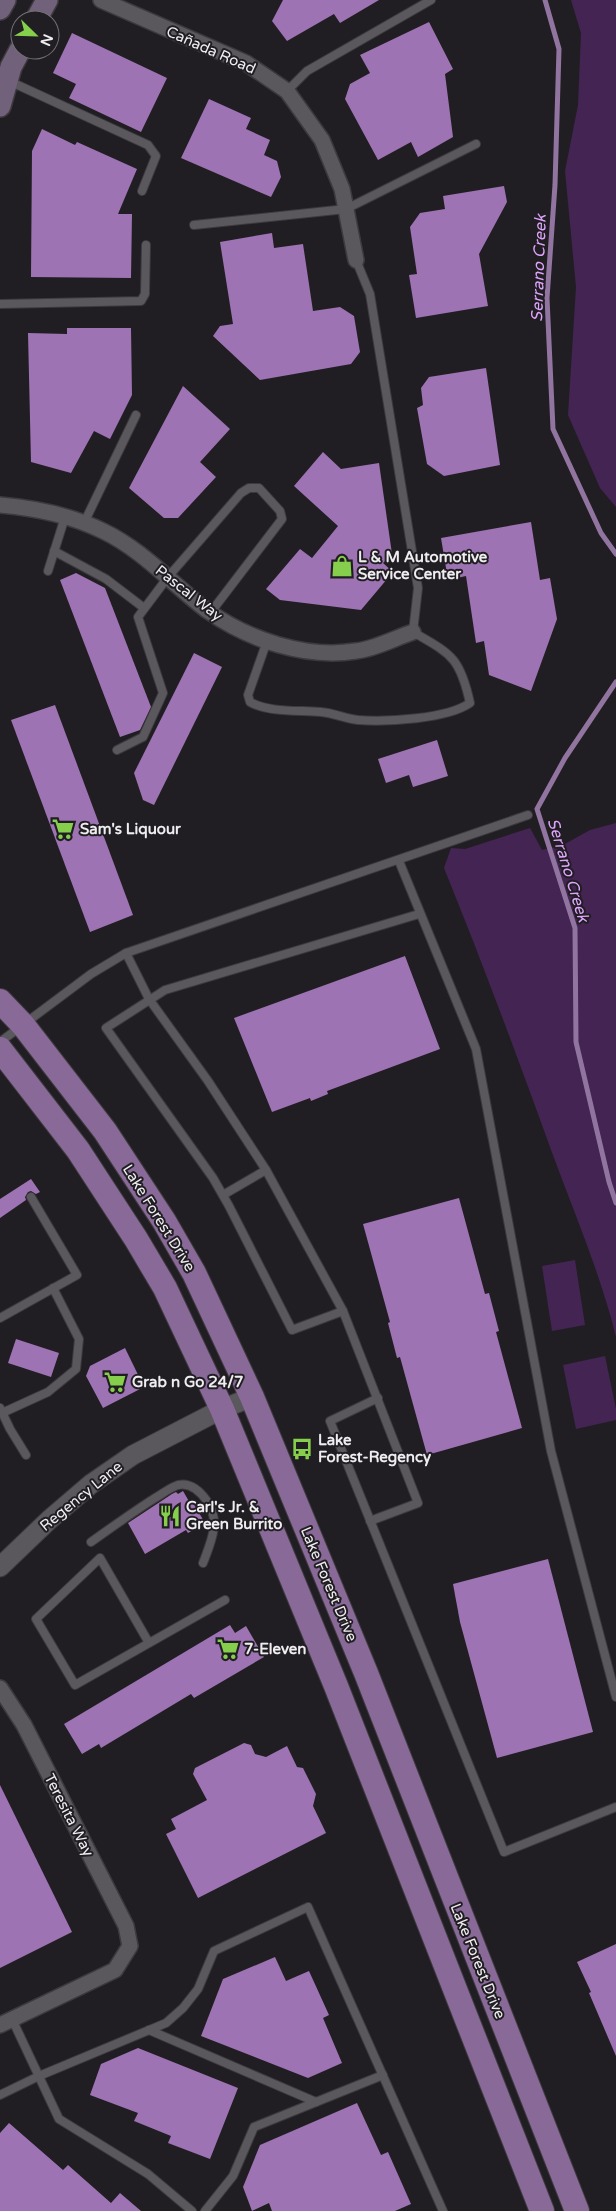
<svg xmlns="http://www.w3.org/2000/svg" width="616" height="2211" font-family="'Varela Round',sans-serif">
	<style>
		.green { fill: #432452 }
		.lines { fill: none; stroke-linecap: round; stroke-linejoin: round }
		.stream { stroke: #9175a0; stroke-width: 5 }
		.building { fill: #9d73b3 }
		.service-casing { stroke: #3d3a3e; stroke-width: 10 }
		.minor-casing { stroke: #3d3a3e; stroke-width: 18 }
		.tertiary-casing { stroke: #3d3a3e; stroke-width: 21 }
		.secondary-casing { stroke: #3d3a3e; stroke-width: 24 }
		.primary-casing { stroke: #3d3a3e; stroke-width: 26 }
		.service { stroke: #5b585d; stroke-width: 8 }
		.minor { stroke: #5b585d; stroke-width: 15 }
		.tertiary { stroke: #5b585d; stroke-width: 19 }
		.secondary { stroke: #72617a; stroke-width: 21 }
		.primary { stroke: #886998; stroke-width: 24 }
		.labels { text-anchor: middle; stroke-width: 4; stroke-linejoin: round; paint-order: stroke }
		.street-label { font-size: 15px; fill: #efedf0; stroke: #211e23 }
		.poi-label { font-size: 15px; font-weight: bold; fill: #efedf0; stroke: #211e23; text-anchor: start }
		.water-label { font-size: 16px; font-style: italic; fill: #dfa5fd; stroke: #211e23 }
	</style>
	<rect width="100%" height="100%" fill="#211e23"/>
	<g class="green">
		<path d="M 571,0 L 616,0 L 616,507 L 600,488 L 568,415 L 576,287 L 565,171 L 578,105 L 581,33 Z"/>
		<path d="M 616,823 L 616,1337 C 601,1276 576,1217 554,1158 C 519,1061 483,964 444,868 L 451,848 L 465,849 L 530,828 L 542,850 L 563,845 L 590,830 Z"/>
		<path d="M 575,1260 L 585,1325 L 552,1331 L 542,1266 Z"/>
		<path d="M 605,1356 L 616,1409 L 616,1420 L 576,1429 L 563,1365 Z"/>
	</g>
	<g class="lines">
		<g class="stream">
			<path d="M 545,0 L 559,49 L 555,185 L 547,298 L 553,429 L 601,533 L 616,554"/>
			<path d="M 616,682 L 565,758 L 537,809 L 575,928 L 576,1042 L 609,1182 L 616,1203"/>
		</g>
	</g>
	<g class="building">
		<path d="M 283,0 L 379,0 L 340,23 L 334,14 L 287,41 L 272,21 Z"/>
		<path d="M 429,22 L 453,69 L 445,74 L 453,137 L 418,157 L 411,142 L 378,160 L 345,99 L 350,84 L 370,73 L 360,55 Z"/>
		<path d="M 72,33 L 167,78 L 141,132 L 69,98 L 76,84 L 53,73 Z"/>
		<path d="M 209,99 L 251,118 L 246,129 L 270,140 L 264,155 L 277,161 L 281,177 L 271,197 L 181,158 Z"/>
		<path d="M 42,129 L 75,145 L 77,142 L 137,169 L 118,214 L 132,214 L 131,278 L 31,277 L 32,151 Z"/>
		<path d="M 504,186 L 507,202 L 479,254 L 488,306 L 416,318 L 409,275 L 417,274 L 410,227 L 420,213 L 445,209 L 443,196 Z"/>
		<path d="M 272,233 L 274,248 L 303,244 L 313,311 L 340,307 L 354,316 L 360,352 L 351,364 L 260,380 L 213,336 L 220,326 L 233,324 L 220,242 Z"/>
		<path d="M 67,328 L 131,328 L 132,395 L 110,439 L 94,431 L 71,473 L 31,462 L 28,333 L 67,334 Z"/>
		<path d="M 486,368 L 500,465 L 444,476 L 427,464 L 417,408 L 423,405 L 421,388 L 429,377 Z"/>
		<path d="M 183,386 L 230,429 L 200,462 L 216,477 L 178,518 L 164,518 L 129,488 Z"/>
		<path d="M 323,452 L 341,469 L 379,463 L 392,554 L 383,563 L 393,572 L 361,610 L 280,600 L 266,589 L 300,549 L 312,558 L 338,526 L 294,486 Z"/>
		<path d="M 531,522 L 540,580 L 550,578 L 557,619 L 531,691 L 489,675 L 484,641 L 476,643 L 466,576 L 448,580 L 441,538 Z"/>
		<path d="M 76,573 L 105,588 L 151,707 L 140,730 L 120,737 L 60,580 Z"/>
		<path d="M 194,653 L 222,667 L 154,805 L 143,800 L 134,773 Z"/>
		<path d="M 55,705 L 133,915 L 90,932 L 11,720 Z"/>
		<path d="M 437,740 L 448,776 L 413,787 L 409,775 L 386,783 L 378,759 Z"/>
		<path d="M 405,956 L 440,1049 L 327,1091 L 328,1094 L 311,1101 L 310,1098 L 272,1112 L 234,1018 Z"/>
		<path d="M 31,1179 L 40,1192 L 36,1194 L 31,1191 L 28,1192 L 25,1197 L 26,1200 L 0,1218 L 0,1199 Z"/>
		<path d="M 459,1198 L 485,1294 L 489,1293 L 499,1331 L 496,1332 L 522,1428 L 427,1455 L 400,1357 L 397,1358 L 388,1323 L 390,1322 L 363,1224 Z"/>
		<path d="M 16,1339 L 59,1353 L 51,1377 L 8,1363 Z"/>
		<path d="M 125,1348 L 144,1387 L 103,1408 L 86,1376 L 90,1366 Z"/>
		<path d="M 183,1491 L 190,1503 L 192,1501 L 205,1523 L 188,1533 L 186,1530 L 145,1554 L 128,1523 L 172,1494 L 176,1492 L 178,1494 Z"/>
		<path d="M 548,1559 L 593,1732 L 497,1758 L 460,1622 L 453,1584 Z"/>
		<path d="M 230,1625 L 235,1633 L 246,1626 L 264,1657 L 194,1698 L 191,1694 L 101,1748 L 99,1744 L 82,1754 L 64,1724 Z"/>
		<path d="M 244,1743 L 251,1745 L 255,1754 L 266,1757 L 287,1746 L 297,1767 L 303,1768 L 316,1794 L 313,1806 L 326,1833 L 198,1898 L 166,1834 L 176,1829 L 171,1819 L 207,1800 L 193,1774 L 195,1768 Z"/>
		<path d="M 0,1785 L 72,1932 L 0,1968 Z"/>
		<path d="M 616,1944 L 616,2056 L 589,1993 L 591,1992 L 577,1962 Z"/>
		<path d="M 275,1957 L 286,1981 L 309,1971 L 329,2015 L 323,2018 L 342,2063 L 308,2078 L 201,2036 L 223,1979 Z"/>
		<path d="M 138,2048 L 238,2088 L 210,2159 L 168,2143 L 171,2136 L 134,2121 L 138,2113 L 90,2095 L 101,2064 Z"/>
		<path d="M 357,2103 L 381,2155 L 388,2152 L 411,2204 L 395,2211 L 272,2211 L 269,2203 L 252,2211 L 243,2187 L 260,2145 Z"/>
		<path d="M 9,2123 L 63,2170 L 68,2165 L 111,2203 L 120,2193 L 141,2211 L 0,2211 L 0,2133 Z"/>
	</g>
	<g class="lines">
		<g class="service-casing">
			<g id="service">
				<path d="M 9,81 L 148,145 L 156,156 L 142,191"/>
				<path d="M 287,91 L 307,71 L 431,0"/>
				<path d="M 194,225 L 346,209 L 476,144"/>
				<path d="M 0,304 L 141,301 L 145,294 L 146,245"/>
				<path d="M 84,523 L 136,415"/>
				<path d="M 54,551 L 106,579 L 144,608"/>
				<path d="M 48,571 L 65,517"/>
				<path d="M 267,641 L 248,695 L 250,702 C 270,713 298,710 321,712 C 334,713 346,719 358,720 C 387,722 447,719 470,703 C 460,657 451,654 413,632 L 418,588 L 370,294 L 356,260"/>
				<path d="M 117,750 L 143,737 L 163,693 L 138,617 L 168,577 L 241,493 L 249,488 L 259,488 L 280,511 L 282,519 L 211,612"/>
				<path d="M 399,861 L 476,1049 L 551,1451 L 616,1697"/>
				<path d="M 126,953 L 149,999 L 208,1081 L 266,1170 L 343,1311 L 418,1503 L 370,1521"/>
				<path d="M 0,1042 L 91,974 L 126,953 L 528,815"/>
				<path d="M 223,1195 L 266,1170"/>
				<path d="M 343,1311 L 292,1330 L 229,1206 L 213,1178 L 106,1028 L 165,990 L 419,914"/>
				<path d="M 0,1318 L 77,1275 L 31,1197"/>
				<path d="M 378,1398 L 330,1421 L 504,1852 L 616,1807"/>
				<path d="M 0,1408 L 10,1429 L 26,1455"/>
				<path d="M 2,1413 L 48,1392 L 76,1369 L 79,1339 L 53,1288"/>
				<path d="M 91,1542 C 112,1527 133,1512 155,1498 C 162,1494 171,1487 178,1485 C 191,1482 200,1491 207,1501 C 221,1521 211,1542 203,1563"/>
				<path d="M 149,1643 L 100,1558 L 36,1619 L 75,1685 L 225,1600"/>
				<path d="M 12,2019 L 59,2119 L 148,2174 L 192,2211"/>
				<path d="M 149,2030 L 316,2102"/>
				<path d="M 0,2095 L 39,2076 L 166,2023 L 183,2008 L 198,1989 L 214,1951 L 308,1907 L 443,2211"/>
				<path d="M 205,2211 L 233,2176 L 254,2127 L 383,2075"/>
			</g>
		</g>
		<g class="minor-casing">
			<g id="minor">
				<path d="M 101,0 L 246,63 L 287,91 L 322,140 L 342,189 L 356,260"/>
				<path d="M 0,505 C 36,508 70,515 103,531 C 143,550 173,585 208,611 C 249,640 306,659 356,651 C 375,649 395,638 413,632"/>
				<path d="M 0,1688 L 24,1725 L 126,1926 L 130,1946 L 115,1970 L 0,2025"/>
			</g>
		</g>
		<g class="tertiary-casing">
			<path id="tertiary" d="M 0,1567 L 49,1520 L 91,1484 L 133,1455 L 222,1409 L 252,1397"/>
		</g>
		<g class="secondary-casing">
			<g id="secondary">
				<path d="M 0,9 L 5,0"/>
				<path d="M 36,20 L 47,0"/>
				<path d="M 0,106 L 11,67 L 20,50"/>
			</g>
		</g>
		<g class="primary-casing">
			<g id="primary">
				<path d="M 0,1001 L 23,1025 L 105,1131 L 164,1221 L 194,1273 L 252,1397 L 366,1673 L 577,2211"/>
				<path d="M 0,1049 L 78,1150 L 136,1239 L 165,1288 L 222,1409 L 336,1686 L 542,2211"/>
			</g>
		</g>
		<use href="#service" class="service"/>
		<use href="#minor" class="minor"/>
		<use href="#tertiary" class="tertiary"/>
		<use href="#secondary" class="secondary"/>
		<use href="#primary" class="primary"/>
	</g>
	<defs>
		<g id="shop-bare" transform="scale(1.725)"><path d="M-5-2.5h2.3a2.7 3.5 0 0 1 5.4 0H5L5.5 6h-11ZM-1.5-2.5h3a1.5 2.3 0 0 0-3 0Z" fill="#86cf4c" stroke="#211e23" stroke-width="2.5" paint-order="stroke"/></g>
		<g id="supermarket-bare" transform="scale(1.725)"><path d="M-6-5.5h2.5l.6 2H6L4.5 2H-2.5L-4.4-4H-6ZM-1.5 3.2a1.3 1.3 0 1 0 .1 0ZM3 3.2a1.3 1.3 0 1 0 .1 0Z" fill="#86cf4c" stroke="#211e23" stroke-width="2.5" paint-order="stroke"/></g>
		<g id="bus-bare" transform="scale(1.725)"><path d="M-5-6H5V4H4V6H2V4H-2V6H-4V4H-5ZM-3.5-4V0h7V-4ZM-3.5 1.2v1.5H-2V1.2ZM2 1.2v1.5H3.5V1.2Z" fill="#86cf4c" stroke="#211e23" stroke-width="2.5" paint-order="stroke"/></g>
		<g id="restaurant-bare" transform="scale(1.725)"><path d="M-5-6h1v4h1v-4h1v4h1v-4h1v5L-1.5 .5V6h-2V.5L-5-1ZM5-6V6H3V1.5H1.5Q1.5-4 5-6Z" fill="#86cf4c" stroke="#211e23" stroke-width="2.5" paint-order="stroke"/></g>
	</defs>
	<g fill-rule="evenodd">
		<use href="#shop-bare" x="342" y="566"/>
		<use href="#supermarket-bare" x="63" y="829"/>
		<use href="#supermarket-bare" x="115" y="1382"/>
		<use href="#bus-bare" x="302" y="1449"/>
		<use href="#restaurant-bare" x="170" y="1516"/>
		<use href="#supermarket-bare" x="228" y="1649"/>
	</g>
	<g class="labels">
		<g class="street-label">
			<text transform="translate(211 50) rotate(24)" y="5">Cañada Road</text>
			<text transform="translate(189 593) rotate(38)" y="5">Pascal Way</text>
			<text transform="translate(159 1218) rotate(58)" y="5">Lake Forest Drive</text>
			<text transform="translate(81 1496) rotate(-39)" y="5">Regency Lane</text>
			<text transform="translate(329 1584) rotate(67)" y="5">Lake Forest Drive</text>
			<text transform="translate(69 1815) rotate(63)" y="5">Teresita Way</text>
			<text transform="translate(478 1961) rotate(68)" y="5">Lake Forest Drive</text>
		</g>
		<g class="poi-label">
			<text x="358" y="562">L &amp; M Automotive<tspan x="358" dy="17">Service Center</tspan></text>
			<text x="80" y="834">Sam's Liquour</text>
			<text x="132" y="1387">Grab n Go 24/7</text>
			<text x="318" y="1445">Lake<tspan x="318" dy="17">Forest-Regency</tspan></text>
			<text x="186" y="1512">Carl's Jr. &amp;<tspan x="186" dy="17">Green Burrito</tspan></text>
			<text x="244" y="1654">7-Eleven</text>
		</g>
		<g class="water-label">
			<text transform="translate(538 268) rotate(-88)" y="6">Serrano Creek</text>
			<text transform="translate(569 870) rotate(73)" y="6">Serrano Creek</text>
		</g>
	</g>
	<g transform="translate(35 35) rotate(113)"><circle r="24" fill="#211e23" stroke="#737175"/>
	<path d="M0-4L9 19L0 12L-9 19Z" fill="#86cf4c"/>
	<text y="-8" font-size="14" font-weight="bold" text-anchor="middle" fill="#efedf0">N</text>
	</g>
</svg>
